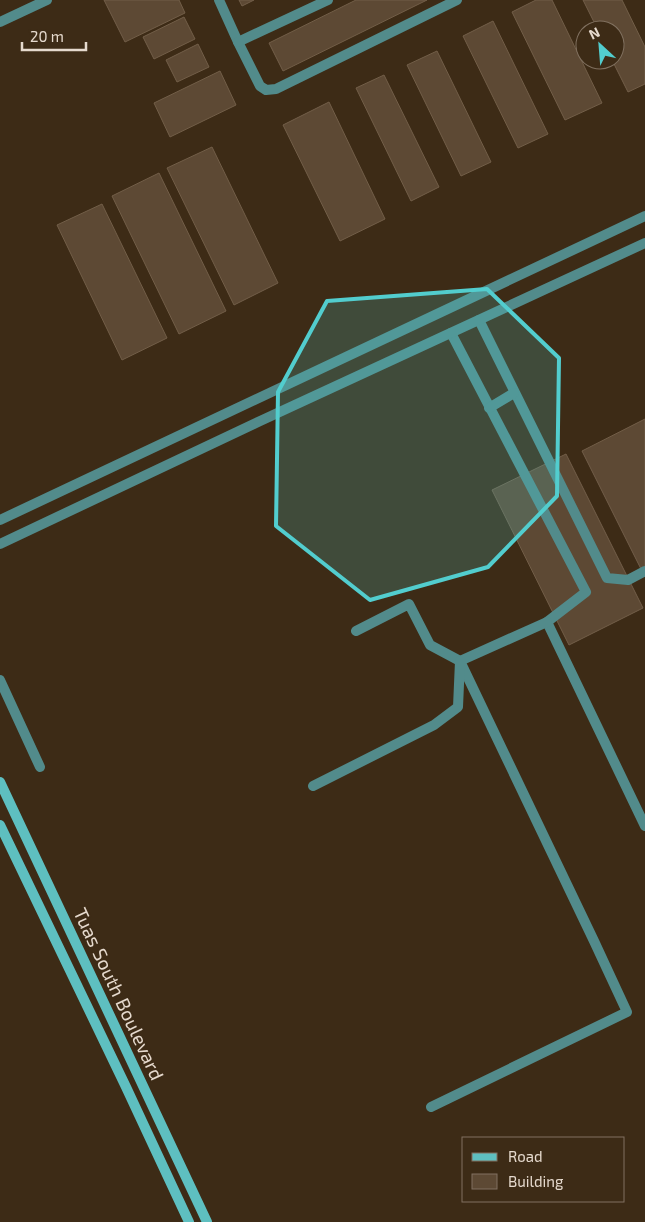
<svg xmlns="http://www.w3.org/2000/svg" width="645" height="1222" font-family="'Exo 2',sans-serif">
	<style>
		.building { fill: #5d4934; stroke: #725e48 }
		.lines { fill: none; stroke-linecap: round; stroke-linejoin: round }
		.service { stroke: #528b8b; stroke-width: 10 }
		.tertiary { stroke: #528b8b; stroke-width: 10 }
		.secondary { stroke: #5ebfc0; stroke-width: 10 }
		.marked { fill: #52cdce; fill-opacity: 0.2; stroke: #52cdce; stroke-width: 4; stroke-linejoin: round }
		.labels { text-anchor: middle; stroke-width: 4; stroke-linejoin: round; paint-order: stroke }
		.street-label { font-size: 19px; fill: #e6dace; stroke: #3d2b16 }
	</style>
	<rect width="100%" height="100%" fill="#3d2b16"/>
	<g class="building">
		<path d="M 104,0 L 179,0 L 185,13 L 125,42 Z"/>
		<path d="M 239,0 L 254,0 L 242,6 Z"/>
		<path d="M 356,0 L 427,0 L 283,71 L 269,43 Z"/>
		<path d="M 536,0 L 552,0 L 602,103 L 565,120 L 512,12 Z"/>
		<path d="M 583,0 L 622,0 L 645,47 L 645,84 L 628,92 L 612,60 L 615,60 L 615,30 L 598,30 Z"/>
		<path d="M 184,17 L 195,39 L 154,59 L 143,37 Z"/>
		<path d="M 493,21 L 548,134 L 518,148 L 463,36 Z"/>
		<path d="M 198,44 L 209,67 L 177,82 L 166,60 Z"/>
		<path d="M 437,51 L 491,162 L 461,176 L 407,65 Z"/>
		<path d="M 220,71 L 236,105 L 170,137 L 154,103 Z"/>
		<path d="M 384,75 L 439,187 L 411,201 L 356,88 Z"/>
		<path d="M 329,102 L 385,219 L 340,241 L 283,125 Z"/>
		<path d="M 212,147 L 278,283 L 234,305 L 167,168 Z"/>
		<path d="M 159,173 L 226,311 L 179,334 L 112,196 Z"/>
		<path d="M 102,204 L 167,338 L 122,360 L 57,225 Z"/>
		<path d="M 645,419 L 645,577 L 582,451 Z"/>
		<path d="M 566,454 L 643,608 L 569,645 L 492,490 Z"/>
	</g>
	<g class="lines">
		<g class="service">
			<path d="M 219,0 L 238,42 L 260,86 L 266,90 L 276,89 L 457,0"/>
			<path d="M 0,22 L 47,0"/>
			<path d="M 238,42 L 328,0"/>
			<path d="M 479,320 L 607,578 L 628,580 L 645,571"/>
			<path d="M 451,333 L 586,592 L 547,622 L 645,826"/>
			<path d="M 489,408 L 514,393"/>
			<path d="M 356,631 L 409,604 L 430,645 L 460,661 L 594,941 L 627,1012 L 431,1107"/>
			<path d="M 0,680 L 40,767"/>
			<path d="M 313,786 L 434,725 L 458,707 L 460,661 L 547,622"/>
		</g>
		<g class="tertiary">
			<path d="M 0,520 C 215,420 429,316 645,216"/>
			<path d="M 0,544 L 258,422 L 645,243"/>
		</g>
		<g class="secondary">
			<path d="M 0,782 L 207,1222"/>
			<path d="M 0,825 L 126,1087 L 189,1222"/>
		</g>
	</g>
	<path class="marked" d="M 487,289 L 559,358 L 557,496 L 488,567 L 370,600 L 276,526 L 278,392 L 327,301 Z"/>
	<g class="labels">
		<g class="street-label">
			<text transform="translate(119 994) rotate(65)" y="7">Tuas South Boulevard</text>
		</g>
	</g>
	<rect x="462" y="1137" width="162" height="65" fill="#3d2b16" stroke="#817160"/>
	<rect x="472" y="1153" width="25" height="8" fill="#5ebfc0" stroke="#817160"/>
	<text x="508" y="1162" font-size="15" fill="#e6dace">Road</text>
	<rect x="472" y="1174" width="25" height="15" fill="#5d4934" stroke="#817160"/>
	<text x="508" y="1187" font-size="15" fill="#e6dace">Building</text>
	<g transform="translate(600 45) rotate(334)"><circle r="24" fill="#3d2b16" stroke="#817160"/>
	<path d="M0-4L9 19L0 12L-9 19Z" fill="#52cdce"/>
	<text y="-8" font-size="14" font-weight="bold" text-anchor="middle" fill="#e6dace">N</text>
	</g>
	<path d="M22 42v8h64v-8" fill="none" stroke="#e6dace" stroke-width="2.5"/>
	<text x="30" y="42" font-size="15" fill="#e6dace" stroke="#3d2b16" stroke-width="4" paint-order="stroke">20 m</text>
</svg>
